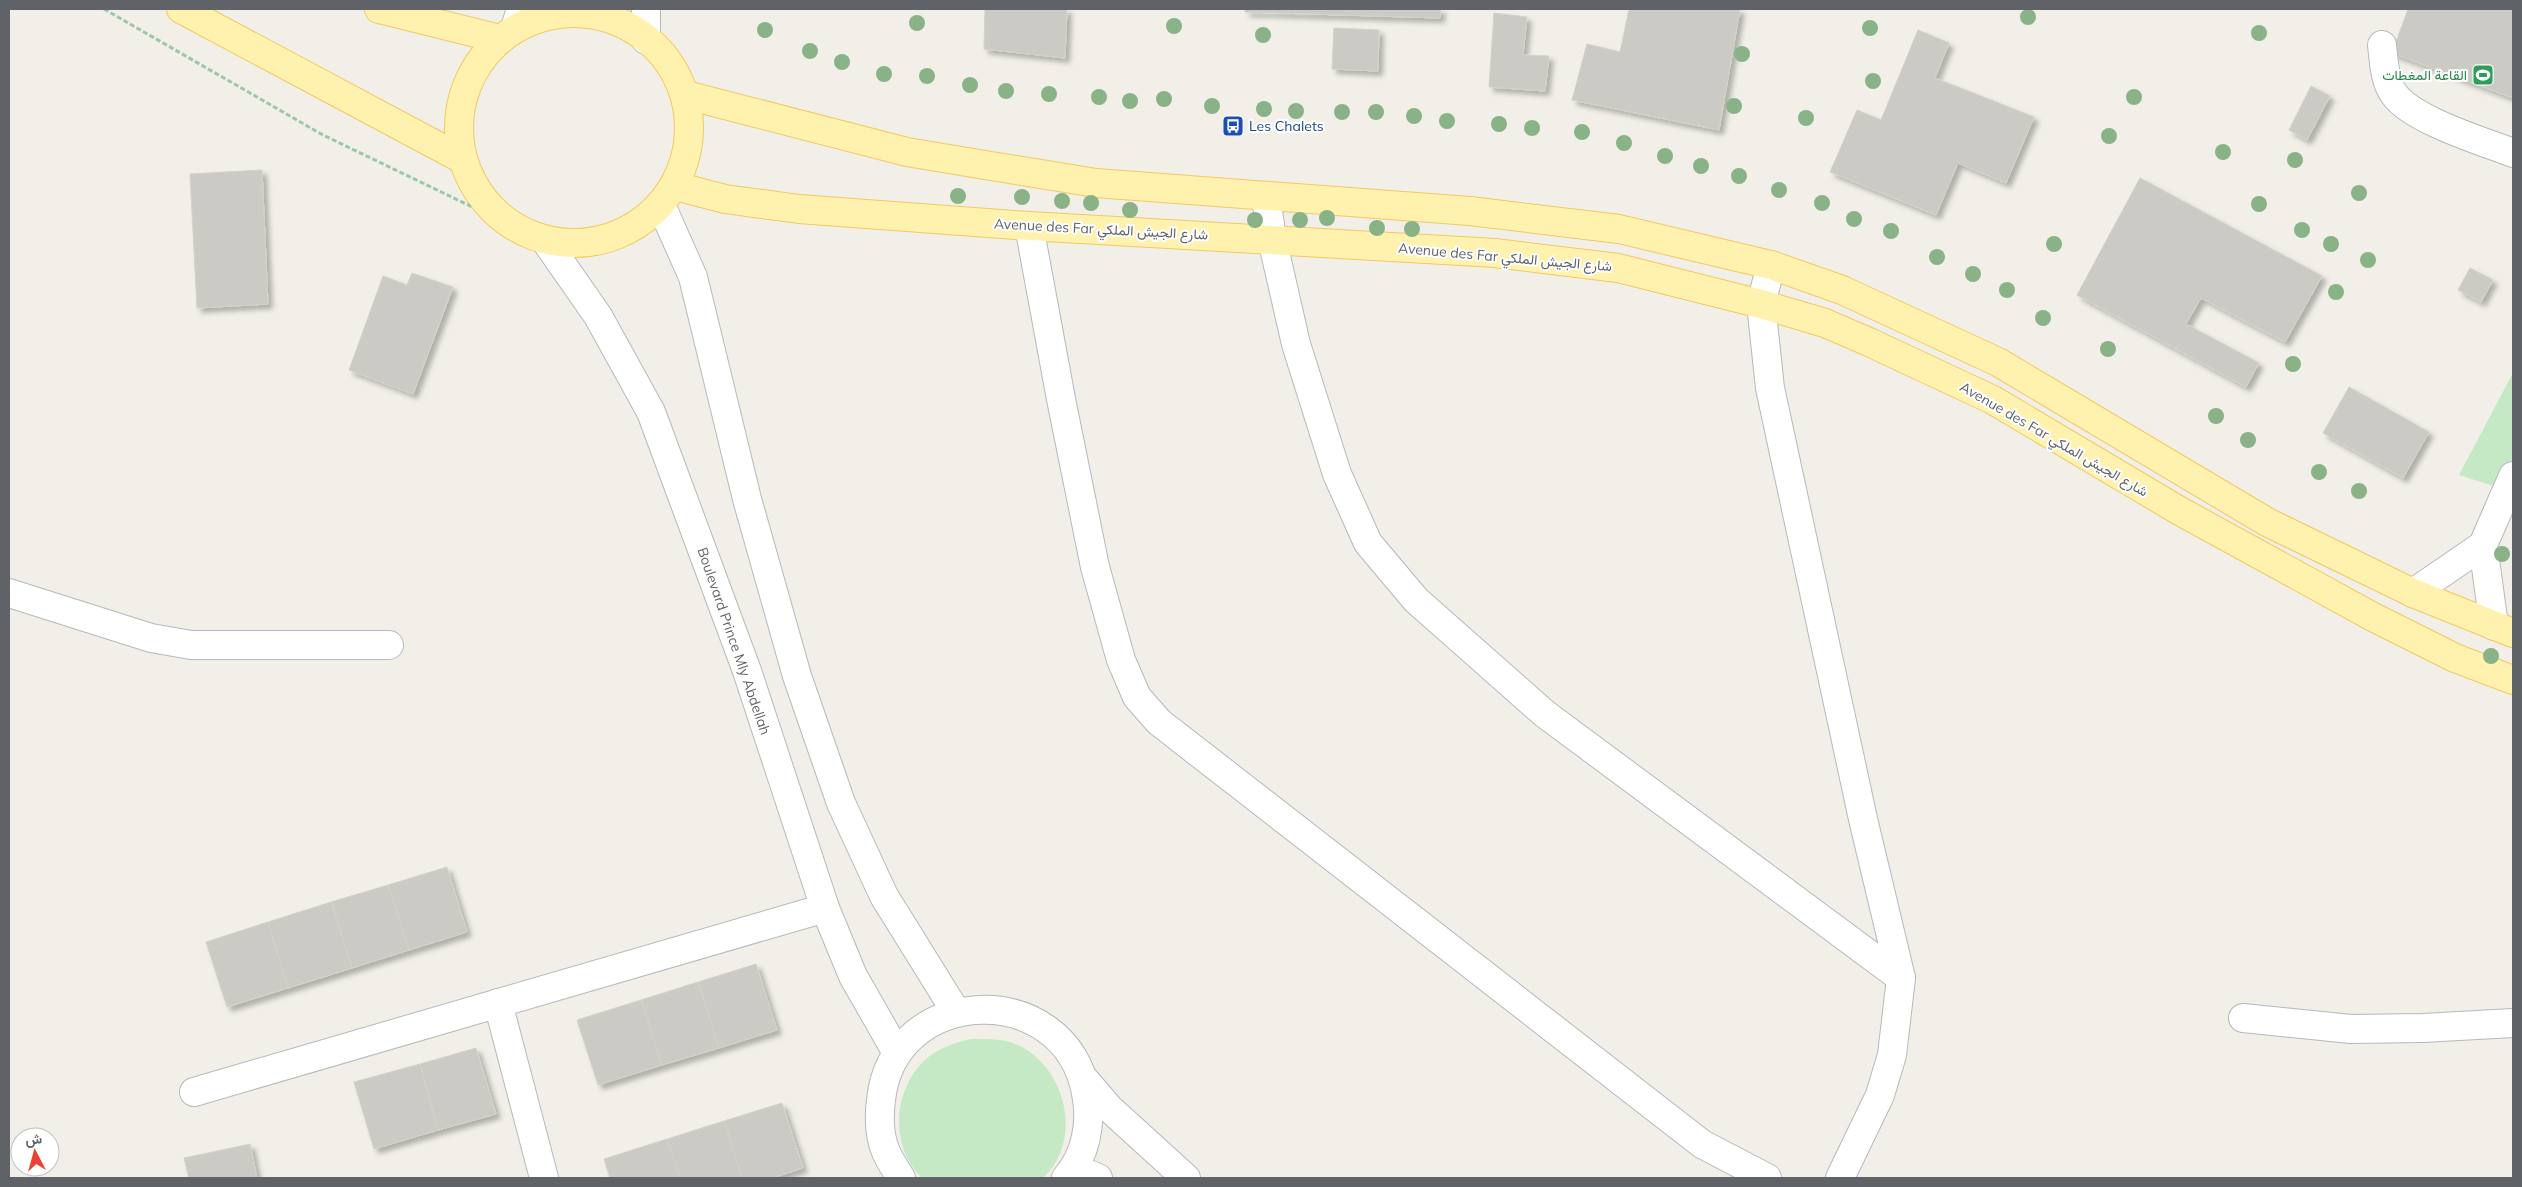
<svg xmlns="http://www.w3.org/2000/svg" width="2522" height="1187" font-family="Mulish,Vazirmatn,sans-serif">
	<style>
		.green { fill: #c5e8c5 }
		.building { fill: #cccac5; stroke: #d6d1c6; filter: url(#shadow) }
		.lines { fill: none; stroke-linecap: round; stroke-linejoin: round }
		.minor-casing { stroke: #b5b8bc; stroke-width: 30 }
		.major-casing { stroke: #f2c960; stroke-width: 30 }
		.path { stroke: #9cc7a9; stroke-width: 3; stroke-dasharray: 5 2.5; stroke-linecap: butt }
		.minor { stroke: #fff; stroke-width: 28 }
		.major { stroke: #fff2af; stroke-width: 28 }
		.tree { fill: #89b387 }
		.labels { text-anchor: middle; stroke-width: 4; stroke-linejoin: round; paint-order: stroke }
		.leisure-label { font-size: 14px; fill: #27864d; stroke: #fff; text-anchor: end }
		.transit-label { font-size: 14px; fill: #164399; stroke: #fff; text-anchor: start }
		.street-label { font-size: 14px; fill: #5f6368; stroke: #fff }
	</style>
	<defs>
		<filter id="shadow"><feDropShadow dx="4.5" dy="4.5" stdDeviation="2.5" flood-color="#0004"/></filter>
	</defs>
	<rect width="100%" height="100%" fill="#f1efe8"/>
	<g class="green">
		<path d="M 2513,373 L 2513,492 L 2459,475 Z"/>
		<path d="M 971,1039 C 987,1039 1005,1038 1020,1046 C 1067,1070 1083,1141 1043,1178 L 922,1178 C 889,1146 893,1090 925,1060 C 938,1048 954,1043 971,1039 Z"/>
	</g>
	<g class="building">
		<path d="M 985,9 L 1067,9 L 1065,58 L 984,49 Z"/>
		<path d="M 1245,9 L 1441,9 L 1440,18 L 1245,12 Z"/>
		<path d="M 1629,9 L 1740,9 L 1719,130 L 1572,100 L 1587,44 L 1620,52 Z"/>
		<path d="M 2408,9 L 2513,9 L 2513,98 L 2392,53 Z"/>
		<path d="M 1494,13 L 1527,17 L 1523,55 L 1549,56 L 1545,91 L 1489,87 Z"/>
		<path d="M 1334,28 L 1379,30 L 1378,71 L 1332,69 Z"/>
		<path d="M 1918,30 L 1949,43 L 1935,78 L 2034,117 L 2006,183 L 1958,163 L 1936,215 L 1830,172 L 1857,110 L 1881,120 Z"/>
		<path d="M 2311,86 L 2330,96 L 2307,140 L 2289,130 Z"/>
		<path d="M 262,170 L 268,304 L 197,308 L 190,174 Z"/>
		<path d="M 2140,178 L 2322,276 L 2285,342 L 2201,298 L 2186,324 L 2259,363 L 2246,387 L 2077,295 Z"/>
		<path d="M 2470,268 L 2493,280 L 2481,302 L 2458,290 Z"/>
		<path d="M 412,273 L 453,287 L 413,394 L 349,370 L 383,276 L 407,285 Z"/>
		<path d="M 2349,387 L 2429,432 L 2403,478 L 2323,433 Z"/>
		<path d="M 447,867 L 467,932 L 409,950 L 388,885 Z"/>
		<path d="M 388,885 L 409,950 L 352,968 L 331,902 Z"/>
		<path d="M 331,902 L 352,968 L 288,988 L 268,922 Z"/>
		<path d="M 268,922 L 288,988 L 227,1007 L 206,942 Z"/>
		<path d="M 756,964 L 777,1030 L 719,1048 L 698,982 Z"/>
		<path d="M 698,982 L 719,1048 L 662,1065 L 641,1000 Z"/>
		<path d="M 641,1000 L 662,1065 L 598,1085 L 577,1020 Z"/>
		<path d="M 476,1048 L 496,1114 L 438,1130 L 420,1064 Z"/>
		<path d="M 420,1064 L 438,1130 L 374,1149 L 354,1082 Z"/>
		<path d="M 782,1103 L 803,1168 L 772,1178 L 742,1178 L 724,1121 Z"/>
		<path d="M 724,1121 L 742,1178 L 680,1178 L 667,1139 Z"/>
		<path d="M 667,1139 L 680,1178 L 610,1178 L 604,1159 Z"/>
		<path d="M 250,1144 L 257,1178 L 189,1178 L 184,1158 Z"/>
	</g>
	<g class="lines">
		<g class="minor-casing">
			<g id="minor">
				<path d="M 515,28 L 521,9"/>
				<path d="M 646,40 L 646,9"/>
				<path d="M 2382,45 C 2384,61 2384,80 2394,94 C 2412,120 2482,141 2513,153"/>
				<path d="M 1266,197 L 1272,239 L 1296,344 L 1337,474 L 1368,543 L 1416,600 L 1545,714 L 1901,978"/>
				<path d="M 661,205 L 693,277 L 747,499 L 797,676 L 841,803 L 884,896 L 956,1012"/>
				<path d="M 1029,226 L 1061,399 L 1095,567 L 1121,660 L 1137,697 L 1159,722 L 1702,1144 L 1767,1178"/>
				<path d="M 545,240 L 598,316 L 651,412 L 747,671 L 825,908 L 853,976 L 897,1053"/>
				<path d="M 1771,265 L 1761,304 L 1770,388 L 1863,819 L 1901,978 L 1892,1055 L 1880,1095 L 1840,1178"/>
				<path d="M 9,593 L 151,638 L 191,645 L 389,645"/>
				<path d="M 2413,593 L 2483,545"/>
				<path d="M 2494,626 L 2483,545 L 2513,476"/>
				<path d="M 498,1003 L 544,1178"/>
				<path d="M 2243,1018 L 2351,1029 L 2423,1028 L 2513,1023"/>
				<path d="M 1085,1080 L 1109,1108 L 1186,1178"/>
				<path d="M 194,1092 L 825,908"/>
				<path d="M 1074,1168 L 1098,1178"/>
				<path d="M 901,1178 C 896,1170 890,1161 886,1152 C 879,1136 879,1116 881,1100 C 893,984 1065,978 1086,1093 C 1092,1123 1086,1155 1066,1178"/>
			</g>
		</g>
		<g class="major-casing">
			<g id="major">
				<path d="M 181,9 L 462,159"/>
				<path d="M 379,9 L 500,39"/>
				<circle cx="574" cy="128" r="115"/>
				<path d="M 686,95 L 907,152 L 991,166 L 1096,183 L 1470,211 L 1619,229 L 1771,265 L 1842,290 L 1998,362 L 2267,522 L 2413,593 L 2513,633"/>
				<path d="M 675,186 L 725,199 L 799,209 L 1029,226 L 1495,253 L 1618,268 L 1761,304 L 1825,323 L 1869,342 L 1993,400 L 2178,510 L 2373,617 L 2455,658 L 2513,680"/>
			</g>
		</g>
		<path class="path" d="M 104,9 L 323,135 L 514,227"/>
		<use href="#minor" class="minor"/>
		<use href="#major" class="major"/>
	</g>
	<g class="tree">
		<circle cx="2028" cy="17" r="8"/>
		<circle cx="917" cy="23" r="8"/>
		<circle cx="1174" cy="26" r="8"/>
		<circle cx="1870" cy="28" r="8"/>
		<circle cx="765" cy="30" r="8"/>
		<circle cx="2259" cy="33" r="8"/>
		<circle cx="1263" cy="35" r="8"/>
		<circle cx="810" cy="51" r="8"/>
		<circle cx="1742" cy="54" r="8"/>
		<circle cx="842" cy="62" r="8"/>
		<circle cx="884" cy="74" r="8"/>
		<circle cx="927" cy="76" r="8"/>
		<circle cx="1873" cy="81" r="8"/>
		<circle cx="970" cy="85" r="8"/>
		<circle cx="1006" cy="91" r="8"/>
		<circle cx="1049" cy="94" r="8"/>
		<circle cx="1099" cy="97" r="8"/>
		<circle cx="2134" cy="97" r="8"/>
		<circle cx="1164" cy="99" r="8"/>
		<circle cx="1130" cy="101" r="8"/>
		<circle cx="1212" cy="106" r="8"/>
		<circle cx="1734" cy="106" r="8"/>
		<circle cx="1264" cy="109" r="8"/>
		<circle cx="1296" cy="111" r="8"/>
		<circle cx="1342" cy="112" r="8"/>
		<circle cx="1376" cy="112" r="8"/>
		<circle cx="1414" cy="116" r="8"/>
		<circle cx="1806" cy="118" r="8"/>
		<circle cx="1447" cy="121" r="8"/>
		<circle cx="1499" cy="124" r="8"/>
		<circle cx="1532" cy="128" r="8"/>
		<circle cx="1582" cy="132" r="8"/>
		<circle cx="2109" cy="136" r="8"/>
		<circle cx="1624" cy="143" r="8"/>
		<circle cx="2223" cy="152" r="8"/>
		<circle cx="1665" cy="156" r="8"/>
		<circle cx="2295" cy="160" r="8"/>
		<circle cx="1701" cy="166" r="8"/>
		<circle cx="1739" cy="176" r="8"/>
		<circle cx="1779" cy="190" r="8"/>
		<circle cx="2359" cy="193" r="8"/>
		<circle cx="958" cy="196" r="8"/>
		<circle cx="1022" cy="197" r="8"/>
		<circle cx="1062" cy="201" r="8"/>
		<circle cx="1091" cy="203" r="8"/>
		<circle cx="1822" cy="203" r="8"/>
		<circle cx="2259" cy="204" r="8"/>
		<circle cx="1130" cy="210" r="8"/>
		<circle cx="1327" cy="218" r="8"/>
		<circle cx="1854" cy="219" r="8"/>
		<circle cx="1255" cy="220" r="8"/>
		<circle cx="1300" cy="220" r="8"/>
		<circle cx="1377" cy="228" r="8"/>
		<circle cx="1412" cy="229" r="8"/>
		<circle cx="2302" cy="230" r="8"/>
		<circle cx="1891" cy="231" r="8"/>
		<circle cx="2054" cy="244" r="8"/>
		<circle cx="2331" cy="244" r="8"/>
		<circle cx="1937" cy="257" r="8"/>
		<circle cx="2368" cy="260" r="8"/>
		<circle cx="1973" cy="274" r="8"/>
		<circle cx="2007" cy="290" r="8"/>
		<circle cx="2336" cy="292" r="8"/>
		<circle cx="2043" cy="318" r="8"/>
		<circle cx="2108" cy="349" r="8"/>
		<circle cx="2293" cy="364" r="8"/>
		<circle cx="2216" cy="416" r="8"/>
		<circle cx="2248" cy="440" r="8"/>
		<circle cx="2319" cy="472" r="8"/>
		<circle cx="2359" cy="491" r="8"/>
		<circle cx="2502" cy="554" r="8"/>
		<circle cx="2491" cy="656" r="8"/>
	</g>
	<defs>
		<g id="stadium-square" transform="scale(1.125)"><rect x="-9" y="-9" width="18" height="18" rx="4" fill="#2e9e5b" stroke="#fff"/><path d="M0-5a6.5 5 0 1 0 0 10a6.5 5 0 1 0 0-10ZM-3.5-1.8h7v3.6h-7Z" fill="#fff"/></g>
		<g id="bus-square" transform="scale(1.125)"><rect x="-9" y="-9" width="18" height="18" rx="4" fill="#1a4fb4" stroke="#fff"/><path d="M-5-6H5V4H4V6H2V4H-2V6H-4V4H-5ZM-3.5-4V0h7V-4ZM-3.5 1.2v1.5H-2V1.2ZM2 1.2v1.5H3.5V1.2Z" fill="#fff"/></g>
	</defs>
	<g fill-rule="evenodd">
		<use href="#stadium-square" x="2483" y="75"/>
		<use href="#bus-square" x="1233" y="126"/>
	</g>
	<g class="labels">
		<g class="leisure-label">
			<text x="2467" y="80">القاعة المغطات</text>
		</g>
		<g class="transit-label">
			<text x="1249" y="131">Les Chalets</text>
		</g>
		<g class="street-label">
			<text transform="translate(1101 229) rotate(3)" y="5">Avenue des Far شارع الجيش الملكي</text>
			<text transform="translate(1505 257) rotate(5)" y="5">Avenue des Far شارع الجيش الملكي</text>
			<text transform="translate(2054 439) rotate(30)" y="5">Avenue des Far شارع الجيش الملكي</text>
			<text transform="translate(734 641) rotate(71)" y="5">Boulevard Prince Mly Abdellah</text>
		</g>
	</g>
	<rect width="2522" height="1187" fill="none" stroke="#5f6368" stroke-width="20"/>
	<g transform="translate(35 1152) rotate(354)"><circle r="24" fill="#ffffff" stroke="#bfc1c3"/>
	<path d="M0-4L9 19L0 12L-9 19Z" fill="#ea4335"/>
	<text y="-8" font-size="14" font-weight="bold" text-anchor="middle" fill="#5f6368">ش</text>
	</g>
</svg>
